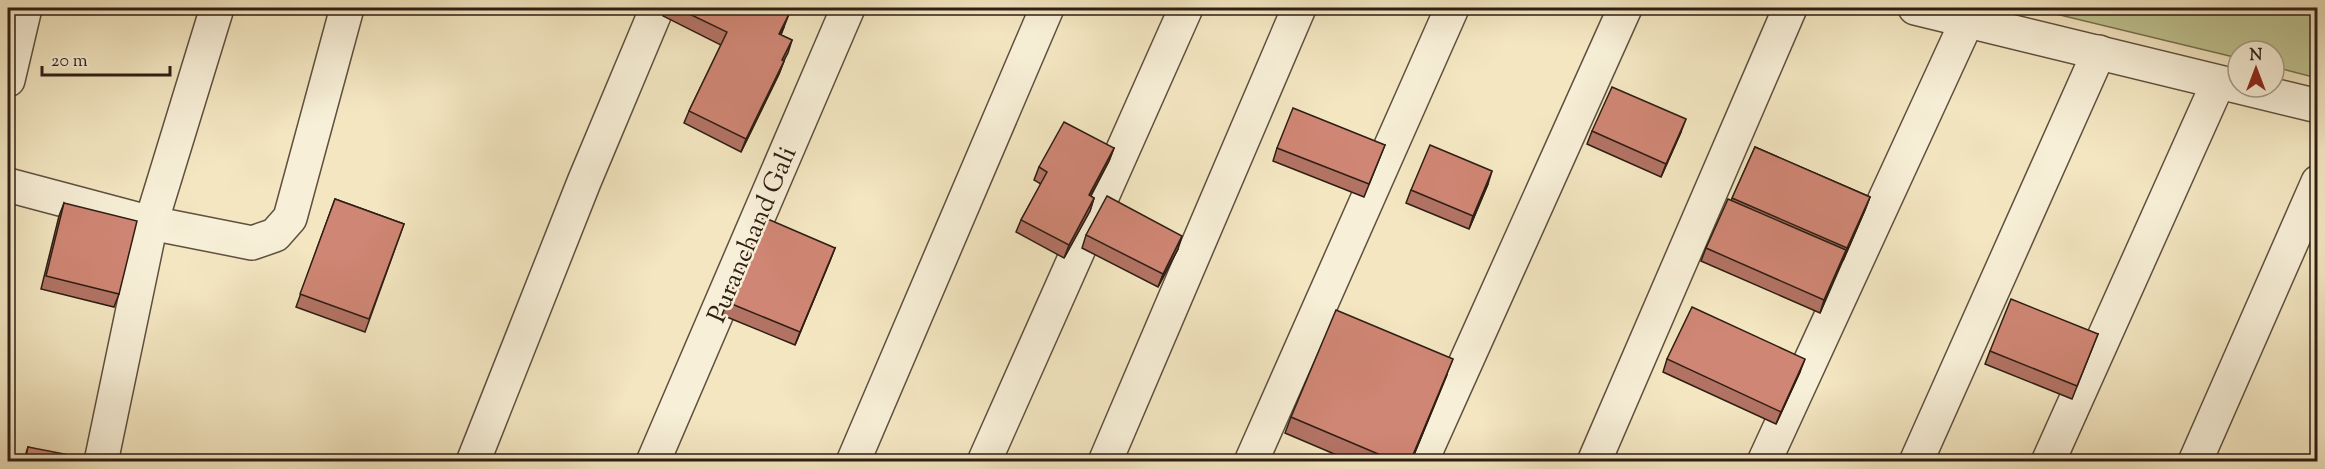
<svg xmlns="http://www.w3.org/2000/svg" width="2325" height="469" font-family="'Sorts Mill Goudy',serif">
	<style>
		.green { fill: #bec491; stroke: #767152; stroke-width: 1.5 }
		.lines { fill: none; stroke-linecap: round; stroke-linejoin: round }
		.street-casing { stroke: #5f503f; stroke-width: 36 }
		.street { stroke: #f7efd7; stroke-width: 33 }
		.wall { fill: #b27364; stroke: #2e1e14; stroke-width: 1.5 }
		.shaded-wall { fill: #915e51; stroke: #2e1e14; stroke-width: 1.5 }
		.building { fill: #cf8674; stroke: #2e1e14; stroke-width: 1.5 }
		.labels { text-anchor: middle; stroke-width: 5; stroke-linejoin: round; paint-order: stroke }
		.street-label { font-size: 26px; fill: #2e1e14; stroke: #f7efd7 }
	</style>
	<rect width="100%" height="100%" fill="#f3e6c1"/>
	<filter id="stains"><feTurbulence type="fractalNoise" baseFrequency=".00333" numOctaves="4"/><feColorMatrix values="0 0 0 0 .2 0 0 0 0 .09 0 0 0 0 .02 0 0 0 .5 -.17"/></filter>
	<radialGradient id="worn" r=".72"><stop offset=".6" stop-color="#630" stop-opacity="0"/><stop offset="1" stop-color="#630" stop-opacity=".3"/></radialGradient>
	<path class="green" d="M 2031,8 L 2317,8 L 2317,78 L 2274,67 L 2274,51 L 2238,51 L 2238,58 Z"/>
	<g class="lines">
		<g class="street-casing">
			<g id="street">
				<path d="M 1915,8 L 2318,106"/>
				<path d="M 8,80 L 25,8"/>
				<path d="M 8,185 L 151,223 L 252,243 L 275,235 L 290,218 L 347,8"/>
				<path d="M 101,462 L 151,223 L 217,8"/>
				<path d="M 473,462 L 584,182 L 657,8"/>
				<path d="M 653,462 L 848,8"/>
				<path d="M 853,462 L 1047,8"/>
				<path d="M 984,462 L 1186,8"/>
				<path d="M 1105,462 L 1299,8"/>
				<path d="M 1251,462 L 1452,8"/>
				<path d="M 1421,462 L 1625,8"/>
				<path d="M 1594,462 L 1790,8"/>
				<path d="M 1764,462 L 1967,21"/>
				<path d="M 1916,462 L 2099,52"/>
				<path d="M 2048,462 L 2218,83"/>
				<path d="M 2195,462 L 2318,182"/>
			</g>
		</g>
		<use href="#street" class="street"/>
	</g>
	<g class="wall">
		<path d="M 160,8 L 186,8 L 184,14 Z"/>
		<path d="M 666,8 L 776,8 L 784,27 L 781,35 L 792,40 L 784,61 L 779,74 L 741,152 L 684,123 L 689,111 L 721,45 L 663,16 Z"/>
		<path d="M 1016,8 L 1030,8 L 1028,12 Z"/>
		<path d="M 1592,131 L 1681,132 L 1661,177 L 1587,144 Z"/>
		<path d="M 1385,145 L 1364,197 L 1273,161 L 1277,148 Z"/>
		<path d="M 1755,147 L 1870,197 L 1865,210 L 1820,313 L 1701,261 L 1706,248 L 1731,201 Z"/>
		<path d="M 1114,148 L 1109,161 L 1091,196 L 1094,198 L 1090,211 L 1064,258 L 1016,232 L 1021,220 L 1041,184 L 1034,180 L 1039,167 Z"/>
		<path d="M 1488,184 L 1469,229 L 1406,203 L 1411,190 Z"/>
		<path d="M 335,199 L 404,224 L 365,332 L 296,307 Z"/>
		<path d="M 64,203 L 119,294 L 114,307 L 41,289 L 59,216 Z"/>
		<path d="M 1086,235 L 1178,249 L 1158,287 L 1082,248 Z"/>
		<path d="M 835,248 L 795,345 L 722,315 L 727,302 Z"/>
		<path d="M 2098,334 L 2072,399 L 1985,364 L 1990,351 Z"/>
		<path d="M 1667,359 L 1800,372 L 1776,424 L 1663,372 Z"/>
		<path d="M 1447,375 L 1411,462 L 1353,462 L 1285,433 L 1291,417 Z"/>
		<path d="M 28,447 L 79,462 L 23,462 Z"/>
	</g>
	<g class="shaded-wall">
		<path d="M 789,14 L 784,27 L 775,47 L 779,34 Z"/>
		<path d="M 792,40 L 788,53 L 777,73 L 782,60 Z"/>
		<path d="M 784,61 L 779,74 L 741,152 L 746,139 Z"/>
		<path d="M 1686,119 L 1681,132 L 1661,177 L 1666,164 Z"/>
		<path d="M 1114,148 L 1109,161 L 1084,208 L 1089,195 Z"/>
		<path d="M 1492,171 L 1488,184 L 1469,229 L 1473,216 Z"/>
		<path d="M 1870,197 L 1865,210 L 1843,261 L 1847,248 Z"/>
		<path d="M 1094,198 L 1090,211 L 1064,258 L 1069,245 Z"/>
		<path d="M 1182,236 L 1178,249 L 1158,287 L 1163,274 Z"/>
		<path d="M 835,248 L 830,261 L 795,345 L 800,332 Z"/>
		<path d="M 1846,250 L 1841,263 L 1820,313 L 1824,300 Z"/>
		<path d="M 1453,359 L 1411,462 L 1410,462 Z"/>
		<path d="M 1805,359 L 1800,372 L 1776,424 L 1781,412 Z"/>
	</g>
	<g class="building">
		<path d="M 677,8 L 776,8 L 789,14 L 779,34 L 792,40 L 782,60 L 784,61 L 746,139 L 689,111 L 727,32 Z"/>
		<path d="M 1612,87 L 1686,119 L 1666,164 L 1592,131 Z"/>
		<path d="M 1293,108 L 1385,145 L 1369,184 L 1277,148 Z"/>
		<path d="M 1064,122 L 1114,148 L 1089,195 L 1094,198 L 1069,245 L 1021,220 L 1047,172 L 1039,167 Z"/>
		<path d="M 1430,145 L 1492,171 L 1473,216 L 1411,190 Z"/>
		<path d="M 1755,147 L 1870,197 L 1847,248 L 1732,198 Z"/>
		<path d="M 1107,196 L 1182,236 L 1163,274 L 1086,235 Z"/>
		<path d="M 335,199 L 404,224 L 369,319 L 300,294 Z"/>
		<path d="M 1728,199 L 1846,250 L 1824,300 L 1706,248 Z"/>
		<path d="M 64,203 L 137,221 L 119,294 L 46,276 Z"/>
		<path d="M 763,217 L 835,248 L 800,332 L 727,302 Z"/>
		<path d="M 2011,299 L 2098,334 L 2077,386 L 1990,351 Z"/>
		<path d="M 1692,307 L 1805,359 L 1781,412 L 1667,359 Z"/>
		<path d="M 1336,310 L 1453,359 L 1410,462 L 1397,462 L 1291,417 Z"/>
		<path d="M 28,447 L 80,457 L 79,462 L 25,462 Z"/>
	</g>
	<g class="labels">
		<g class="street-label">
			<text transform="translate(751 234) rotate(-67)" y="9">Puranchand Gali</text>
		</g>
	</g>
	<rect width="2325" height="469" fill="none" stroke="#f3e6c1" stroke-width="30"/>
	<rect x="9" y="9" width="2307" height="451" fill="none" stroke="#2e1e14" stroke-width="3"/>
	<rect x="15" y="15" width="2295" height="439" fill="none" stroke="#2e1e14" stroke-width="1.5"/>
	<g transform="translate(2256 69)"><circle r="28" fill="#f7efd7" stroke="#a79b89" stroke-width="1.5"/>
	<path d="M0-4.5L10 22L0 15L-10 22Z" fill="#8f2418"/>
	<text y="-9" font-size="16" font-weight="bold" text-anchor="middle" fill="#2e1e14">N</text>
	</g>
	<path d="M42 66v9h128v-9" fill="none" stroke="#2e1e14" stroke-width="3"/>
	<text x="51" y="66" font-size="18" fill="#2e1e14" stroke="#f7efd7" stroke-width="4.5" paint-order="stroke">20 m</text>
	<rect width="100%" height="100%" filter="url(#stains)"/>
	<rect width="100%" height="100%" fill="url(#worn)"/>
</svg>
